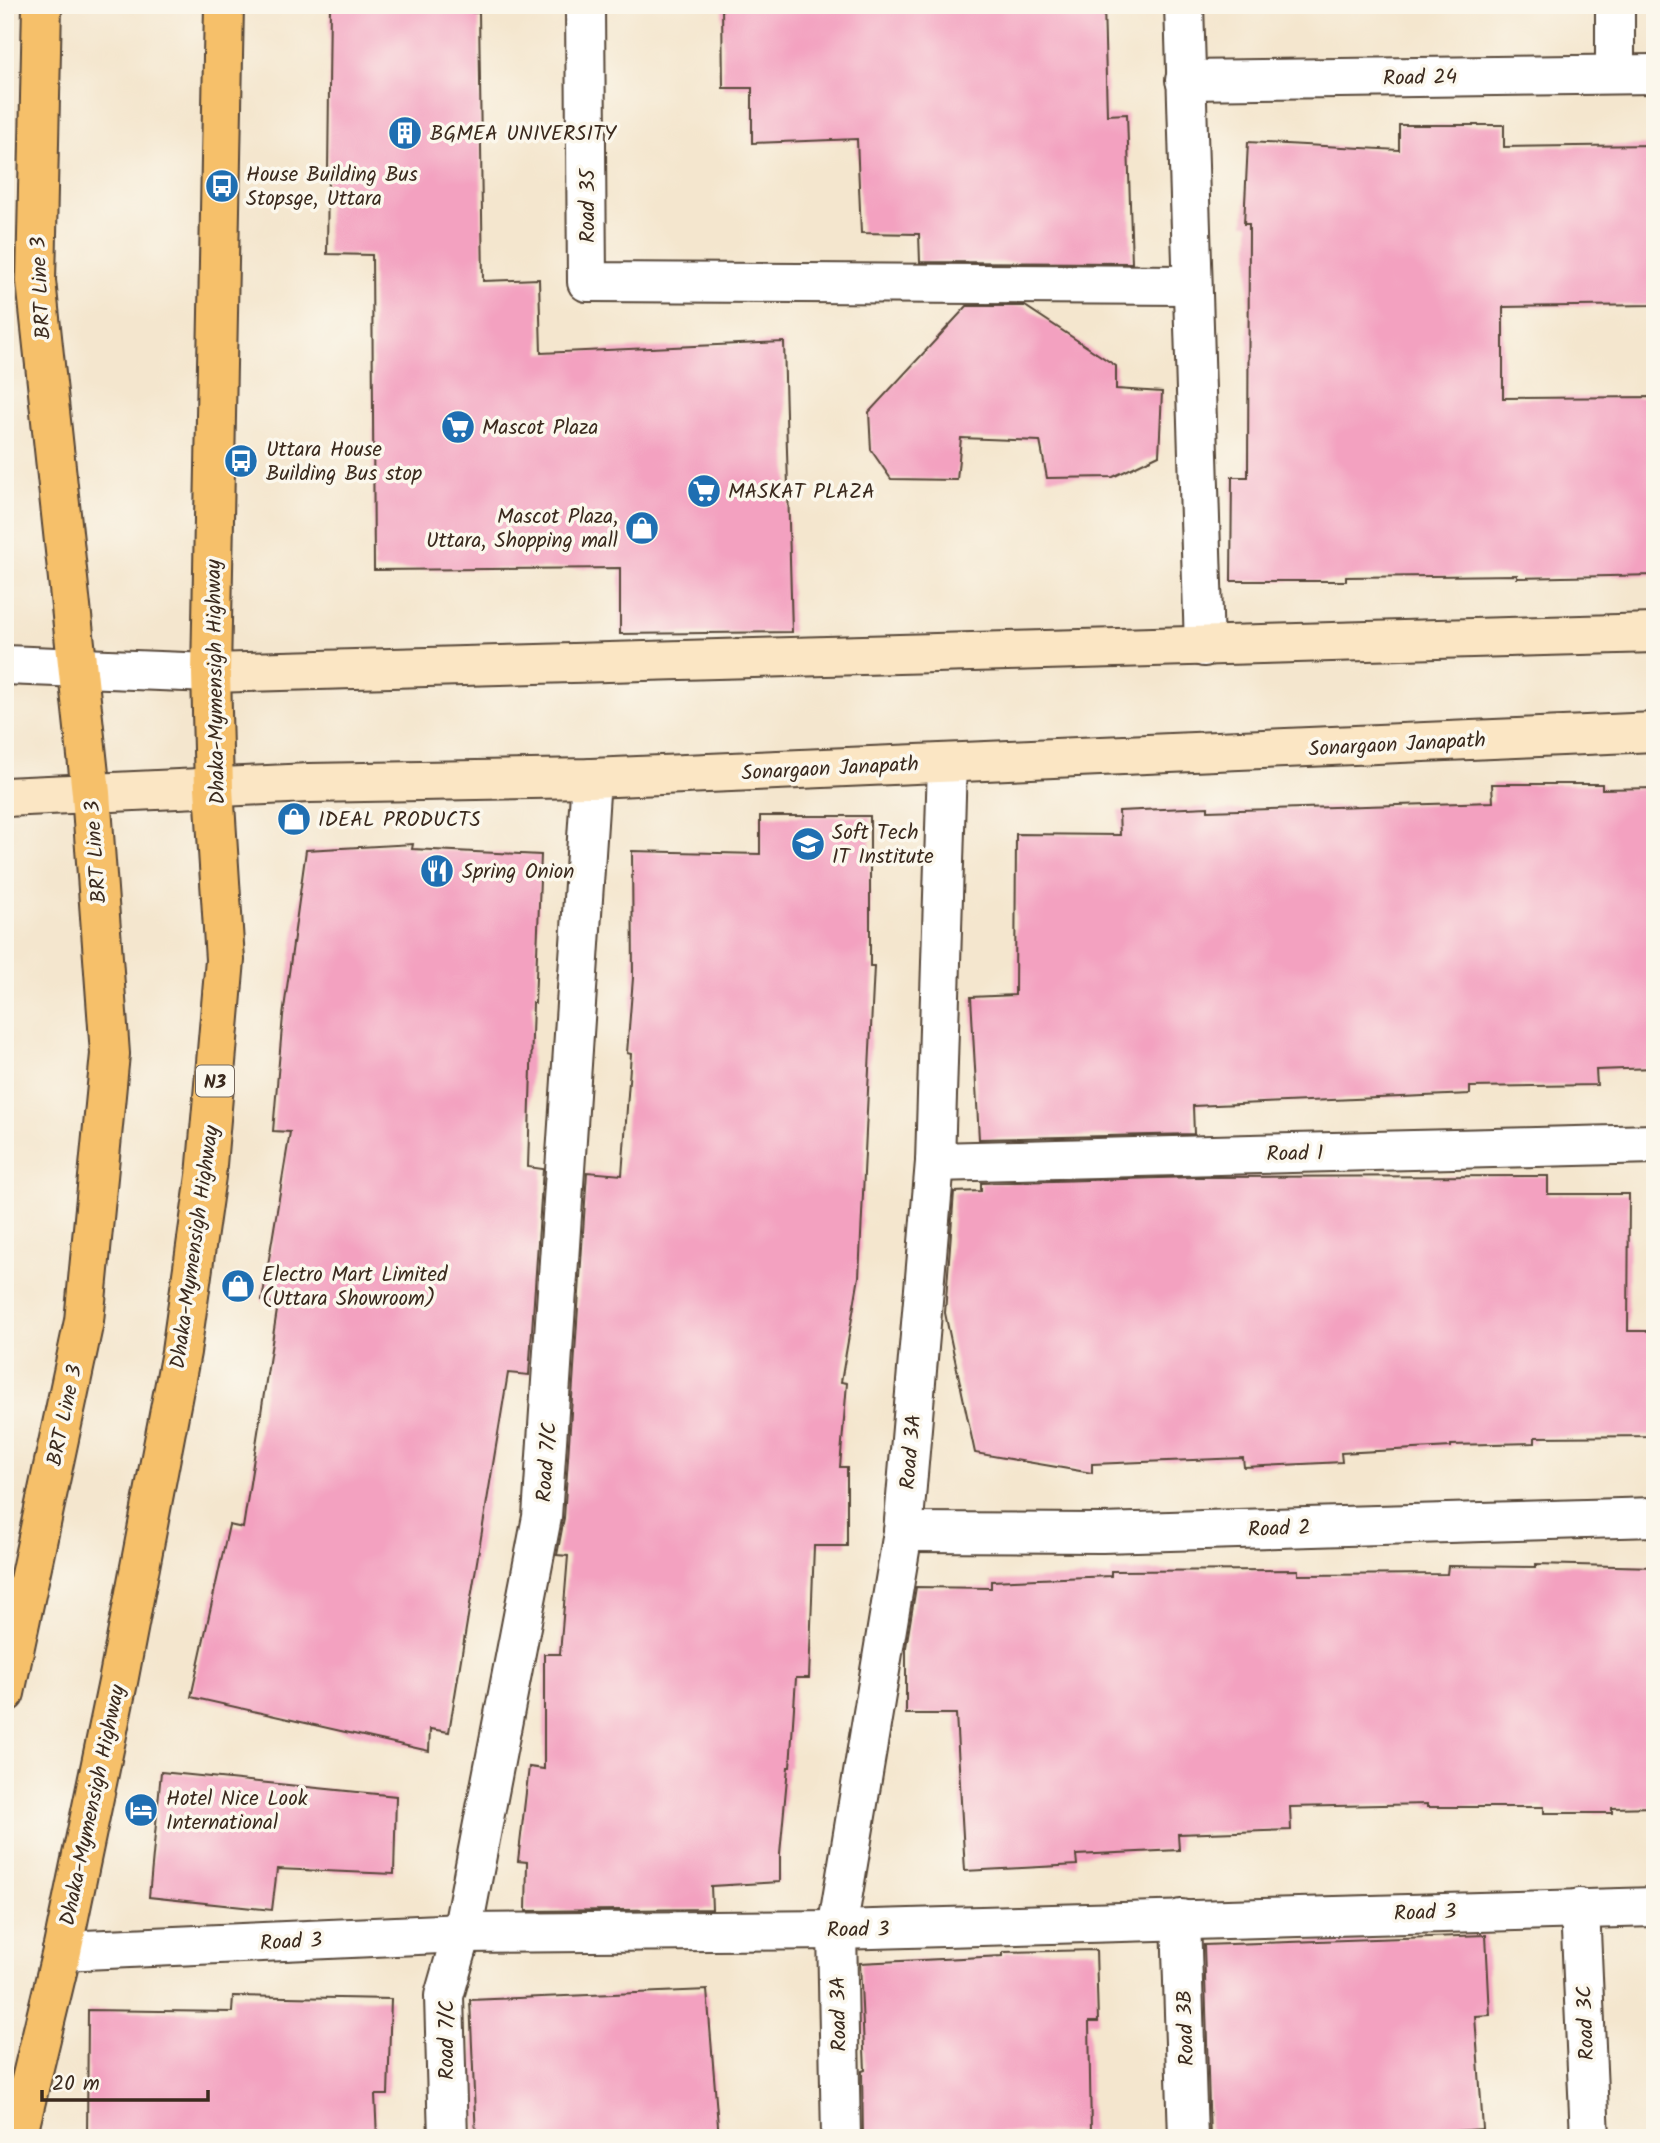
<svg xmlns="http://www.w3.org/2000/svg" width="1660" height="2143" font-family="Kalam,sans-serif">
	<style>
		.building { fill: #f3a1c0 }
		.lines { fill: none; stroke-linecap: round; stroke-linejoin: round }
		.street-casing { stroke: #574638; stroke-width: 42 }
		.secondary-casing { stroke: #574638; stroke-width: 42 }
		.highway-casing { stroke: #574638; stroke-width: 42 }
		.street { stroke: #fff; stroke-width: 38 }
		.secondary { stroke: #fbe6c4; stroke-width: 38 }
		.highway { stroke: #f6c06b; stroke-width: 38 }
		.labels { text-anchor: middle; stroke-width: 7; stroke-linejoin: round; paint-order: stroke }
		.shield { fill: #fbf7ec; stroke: #75685c; stroke-width: 2 }
		.shield-label { font-size: 19px; font-weight: bold; fill: #3b2a1e }
		.street-label { font-size: 21px; fill: #3b2a1e; stroke: #fbf7ec }
		.poi-label { font-size: 21px; fill: #3b2a1e; stroke: #fbf7ec; text-anchor: start }
	</style>
	<rect width="100%" height="100%" fill="#fbf7ec"/>
	<filter id="ink" filterUnits="userSpaceOnUse"><feTurbulence type="fractalNoise" baseFrequency=".0143" numOctaves="2"/><feDisplacementMap in="SourceGraphic" scale="14" xChannelSelector="R" yChannelSelector="G"/><feConvolveMatrix kernelMatrix="1 2 1 2 8 2 1 2 1" color-interpolation-filters="sRGB"/></filter>
	<filter id="wash" filterUnits="userSpaceOnUse"><feTurbulence type="fractalNoise" baseFrequency=".00686" numOctaves="4" result="noise"/><feDisplacementMap in="SourceGraphic" scale="28" xChannelSelector="R" yChannelSelector="G"/><feGaussianBlur stdDeviation="1.57" result="paint"/><feColorMatrix in="noise" values="0 0 0 0 0 0 0 0 0 0 0 0 0 0 0 0 0 1.4 0 .05"/><feComposite in="paint" operator="in"/></filter>
	<g filter="url(#wash)">
		<rect width="100%" height="100%" fill="#f4e6ce"/>
		<g id="blocks">
			<g class="building">
				<path d="M 330,5 L 411,5 L 479,13 L 483,281 L 539,279 L 541,353 L 784,342 L 792,632 L 620,634 L 620,568 L 374,570 L 372,255 L 327,254 Z"/>
				<path d="M 722,5 L 1104,5 L 1107,115 L 1127,114 L 1132,263 L 920,262 L 919,234 L 861,233 L 857,139 L 752,143 L 752,88 L 723,88 Z"/>
				<path d="M 1399,125 L 1504,125 L 1504,147 L 1655,145 L 1655,305 L 1503,307 L 1503,398 L 1655,397 L 1655,575 L 1517,578 L 1517,575 L 1346,577 L 1346,581 L 1231,581 L 1232,477 L 1248,477 L 1249,224 L 1244,224 L 1248,142 L 1399,150 Z"/>
				<path d="M 967,306 L 1025,306 L 1116,366 L 1116,389 L 1162,392 L 1159,455 L 1113,477 L 1047,478 L 1040,441 L 961,438 L 957,480 L 891,479 L 871,450 L 869,412 Z"/>
				<path d="M 1492,784 L 1602,784 L 1602,789 L 1655,788 L 1655,1068 L 1596,1070 L 1597,1085 L 1470,1087 L 1470,1094 L 1193,1106 L 1194,1134 L 979,1139 L 971,997 L 1015,995 L 1016,834 L 1120,835 L 1119,811 L 1208,807 L 1208,811 L 1493,802 Z"/>
				<path d="M 760,816 L 870,816 L 870,966 L 874,966 L 859,1277 L 841,1382 L 847,1383 L 840,1467 L 847,1467 L 847,1546 L 814,1546 L 809,1678 L 796,1678 L 790,1767 L 788,1767 L 780,1854 L 780,1882 L 711,1886 L 712,1909 L 526,1911 L 527,1862 L 518,1861 L 529,1767 L 544,1769 L 544,1654 L 560,1654 L 568,1556 L 557,1555 L 564,1518 L 587,1172 L 622,1175 L 631,1054 L 627,1053 L 633,978 L 632,851 L 760,854 Z"/>
				<path d="M 413,844 L 412,849 L 541,855 L 535,1003 L 533,1003 L 528,1167 L 543,1169 L 529,1375 L 508,1373 L 449,1732 L 430,1729 L 429,1751 L 191,1697 L 229,1525 L 243,1528 L 278,1304 L 262,1301 L 290,1132 L 273,1131 L 283,1016 L 306,850 Z"/>
				<path d="M 1548,1176 L 1548,1194 L 1629,1194 L 1628,1331 L 1655,1331 L 1655,1436 L 1535,1437 L 1535,1443 L 1451,1445 L 1451,1447 L 1341,1453 L 1342,1462 L 1244,1467 L 1243,1458 L 1092,1464 L 1092,1473 L 975,1453 L 945,1313 L 954,1192 L 981,1191 L 981,1183 L 1195,1177 Z"/>
				<path d="M 1536,1564 L 1655,1567 L 1655,1807 L 1612,1808 L 1612,1813 L 1544,1813 L 1544,1807 L 1427,1807 L 1427,1804 L 1290,1807 L 1291,1830 L 1178,1834 L 1179,1850 L 1076,1855 L 1077,1865 L 965,1871 L 956,1714 L 906,1714 L 906,1647 L 916,1587 L 991,1588 L 991,1581 L 1111,1576 L 1111,1571 L 1298,1570 L 1298,1575 L 1447,1574 L 1448,1566 L 1536,1567 Z"/>
				<path d="M 161,1772 L 396,1796 L 394,1874 L 277,1869 L 272,1910 L 149,1897 Z"/>
				<path d="M 1486,1935 L 1490,2015 L 1475,2016 L 1483,2129 L 1353,2138 L 1210,2138 L 1204,1945 Z"/>
				<path d="M 1096,1950 L 1098,2022 L 1089,2022 L 1091,2132 L 979,2133 L 979,2138 L 863,2138 L 862,2071 L 865,2070 L 860,1963 L 1003,1956 L 1003,1952 Z"/>
				<path d="M 707,1990 L 719,2138 L 476,2138 L 470,2000 Z"/>
				<path d="M 233,1996 L 391,1999 L 388,2095 L 375,2095 L 377,2138 L 87,2138 L 88,2010 L 232,2012 Z"/>
			</g>
		</g>
	</g>
	<g filter="url(#ink)">
		<use href="#blocks" fill-opacity="0" stroke="#574638" stroke-width="2"/>
		<g class="lines">
			<g class="street-casing">
				<g id="street">
					<path d="M 585,5 L 587,282 L 1191,285"/>
					<path d="M 1184,5 L 1204,647"/>
					<path d="M 1615,5 L 1615,74"/>
					<path d="M 1185,80 L 1655,74"/>
					<path d="M 5,665 L 211,673"/>
					<path d="M 935,1162 L 1655,1144"/>
					<path d="M 903,1532 L 1102,1533 L 1655,1517"/>
					<path d="M 1580,1908 L 1590,2138"/>
					<path d="M 1181,1919 L 1188,2138"/>
					<path d="M 62,1951 L 462,1933 L 837,1930 L 1655,1907"/>
					<path d="M 448,2138 L 444,1996 L 462,1933 L 542,1517 L 591,778"/>
					<path d="M 841,2138 L 837,1930 L 903,1532 L 935,1162 L 947,763"/>
				</g>
			</g>
			<g class="secondary-casing">
				<g id="secondary">
					<path d="M 211,673 L 1655,633"/>
					<path d="M 5,797 L 309,783 L 591,778 L 1655,732"/>
				</g>
			</g>
			<g class="highway-casing">
				<g id="highway">
					<path d="M 5,1693 L 84,1321 L 110,1054 L 91,793 L 36,281 L 42,5"/>
					<path d="M 17,2138 L 62,1951 L 118,1682 L 181,1352 L 206,1176 L 225,960 L 214,788 L 211,673 L 224,5"/>
				</g>
			</g>
			<use href="#street" class="street"/>
			<use href="#secondary" class="secondary"/>
			<use href="#highway" class="highway"/>
		</g>
	</g>
	<defs>
		<g id="building-disc" transform="scale(1.75)"><circle r="9.5" fill="#1f6fb2" stroke="#fbf7ec"/><path d="M-4-6H4V6H1V3H-1V6H-4ZM-2.5-4.3h1.7v1.8h-1.7ZM.8-4.3h1.7v1.8H.8ZM-2.5-1h1.7V.8h-1.7ZM.8-1h1.7V.8H.8Z" fill="#fff"/></g>
		<g id="bus-disc" transform="scale(1.75)"><circle r="9.5" fill="#1f6fb2" stroke="#fbf7ec"/><path d="M-5-6H5V4H4V6H2V4H-2V6H-4V4H-5ZM-3.5-4V0h7V-4ZM-3.5 1.2v1.5H-2V1.2ZM2 1.2v1.5H3.5V1.2Z" fill="#fff"/></g>
		<g id="supermarket-disc" transform="scale(1.75)"><circle r="9.5" fill="#1f6fb2" stroke="#fbf7ec"/><path d="M-6-5.5h2.5l.6 2H6L4.5 2H-2.5L-4.4-4H-6ZM-1.5 3.2a1.3 1.3 0 1 0 .1 0ZM3 3.2a1.3 1.3 0 1 0 .1 0Z" fill="#fff"/></g>
		<g id="shop-disc" transform="scale(1.75)"><circle r="9.5" fill="#1f6fb2" stroke="#fbf7ec"/><path d="M-5-2.5h2.3a2.7 3.5 0 0 1 5.4 0H5L5.5 6h-11ZM-1.5-2.5h3a1.5 2.3 0 0 0-3 0Z" fill="#fff"/></g>
		<g id="university-disc" transform="scale(1.75)"><circle r="9.5" fill="#1f6fb2" stroke="#fbf7ec"/><path d="M0-5L7-2L0 1L-7-2ZM-4 1L0 2.5L4 1V4Q0 6-4 4Z" fill="#fff"/></g>
		<g id="restaurant-disc" transform="scale(1.75)"><circle r="9.5" fill="#1f6fb2" stroke="#fbf7ec"/><path d="M-5-6h1v4h1v-4h1v4h1v-4h1v5L-1.5 .5V6h-2V.5L-5-1ZM5-6V6H3V1.5H1.5Q1.5-4 5-6Z" fill="#fff"/></g>
		<g id="hotel-disc" transform="scale(1.75)"><circle r="9.5" fill="#1f6fb2" stroke="#fbf7ec"/><path d="M-6-4.5h1.5V1H6V5H4.5V3h-9V5H-6ZM-4 0a1.8 1.8 0 1 1 3.6 0ZM.5 0V-2.5h3Q6-2.5 6 0Z" fill="#fff"/></g>
	</defs>
	<g fill-rule="evenodd">
		<use href="#building-disc" x="405" y="133"/>
		<use href="#bus-disc" x="222" y="186"/>
		<use href="#supermarket-disc" x="458" y="427"/>
		<use href="#bus-disc" x="241" y="461"/>
		<use href="#supermarket-disc" x="704" y="491"/>
		<use href="#shop-disc" x="642" y="528"/>
		<use href="#shop-disc" x="294" y="819"/>
		<use href="#university-disc" x="808" y="844"/>
		<use href="#restaurant-disc" x="437" y="871"/>
		<use href="#shop-disc" x="238" y="1286"/>
		<use href="#hotel-disc" x="141" y="1810"/>
	</g>
	<g class="labels">
		<rect class="shield" x="196" y="1065.5" width="38" height="31" rx="5"/>
		<g class="shield-label">
			<text x="215" y="1088">N3</text>
		</g>
		<g class="street-label">
			<text transform="translate(1420 77) rotate(-1)" y="7">Road 24</text>
			<text transform="translate(587 206) rotate(-90)" y="7">Road 35</text>
			<text transform="translate(40 288) rotate(-93)" y="7">BRT Line 3</text>
			<text transform="translate(215 682) rotate(-91)" y="7">Dhaka-Mymensigh Highway</text>
			<text transform="translate(1397 744) rotate(-3)" y="7">Sonargaon Janapath</text>
			<text transform="translate(830 768) rotate(-3)" y="7">Sonargaon Janapath</text>
			<text transform="translate(95 852) rotate(-94)" y="7">BRT Line 3</text>
			<text transform="translate(1295 1153) rotate(-1)" y="7">Road 1</text>
			<text transform="translate(194 1247) rotate(-82)" y="7">Dhaka-Mymensigh Highway</text>
			<text transform="translate(64 1415) rotate(-78)" y="7">BRT Line 3</text>
			<text transform="translate(910 1452) rotate(-85)" y="7">Road 3A</text>
			<text transform="translate(546 1462) rotate(-86)" y="7">Road 7/C</text>
			<text transform="translate(1279 1528) rotate(-2)" y="7">Road 2</text>
			<text transform="translate(92 1805) rotate(-78)" y="7">Dhaka-Mymensigh Highway</text>
			<text transform="translate(1425 1912) rotate(-2)" y="7">Road 3</text>
			<text transform="translate(858 1929) rotate(-1)" y="7">Road 3</text>
			<text transform="translate(291 1941) rotate(-3)" y="7">Road 3</text>
			<text transform="translate(838 2014) rotate(-91)" y="7">Road 3A</text>
			<text transform="translate(1585 2023) rotate(-92)" y="7">Road 3C</text>
			<text transform="translate(1185 2028) rotate(-92)" y="7">Road 3B</text>
			<text transform="translate(446 2040) rotate(-90)" y="7">Road 7/C</text>
		</g>
		<g class="poi-label">
			<text x="430" y="140">BGMEA UNIVERSITY</text>
			<text x="246" y="181">House Building Bus<tspan x="246" dy="24">Stopsge, Uttara</tspan></text>
			<text x="482" y="434">Mascot Plaza</text>
			<text x="266" y="456">Uttara House<tspan x="266" dy="24">Building Bus stop</tspan></text>
			<text x="728" y="498">MASKAT PLAZA</text>
			<text x="618" y="523" text-anchor="end">Mascot Plaza,<tspan x="618" dy="24">Uttara, Shopping mall</tspan></text>
			<text x="318" y="826">IDEAL PRODUCTS</text>
			<text x="832" y="839">Soft Tech<tspan x="832" dy="24">IT Institute</tspan></text>
			<text x="462" y="878">Spring Onion</text>
			<text x="262" y="1281">Electro Mart Limited<tspan x="262" dy="24">(Uttara Showroom)</tspan></text>
			<text x="166" y="1805">Hotel Nice Look<tspan x="166" dy="24">International</tspan></text>
		</g>
	</g>
	<rect width="1660" height="2143" fill="none" stroke="#fbf7ec" stroke-width="28"/>
	<path d="M42 2090v10h166v-10" fill="none" stroke="#3b2a1e" stroke-width="3.5"/>
	<text x="52" y="2090" font-size="21" fill="#3b2a1e" stroke="#fbf7ec" stroke-width="5" paint-order="stroke">20 m</text>
</svg>
